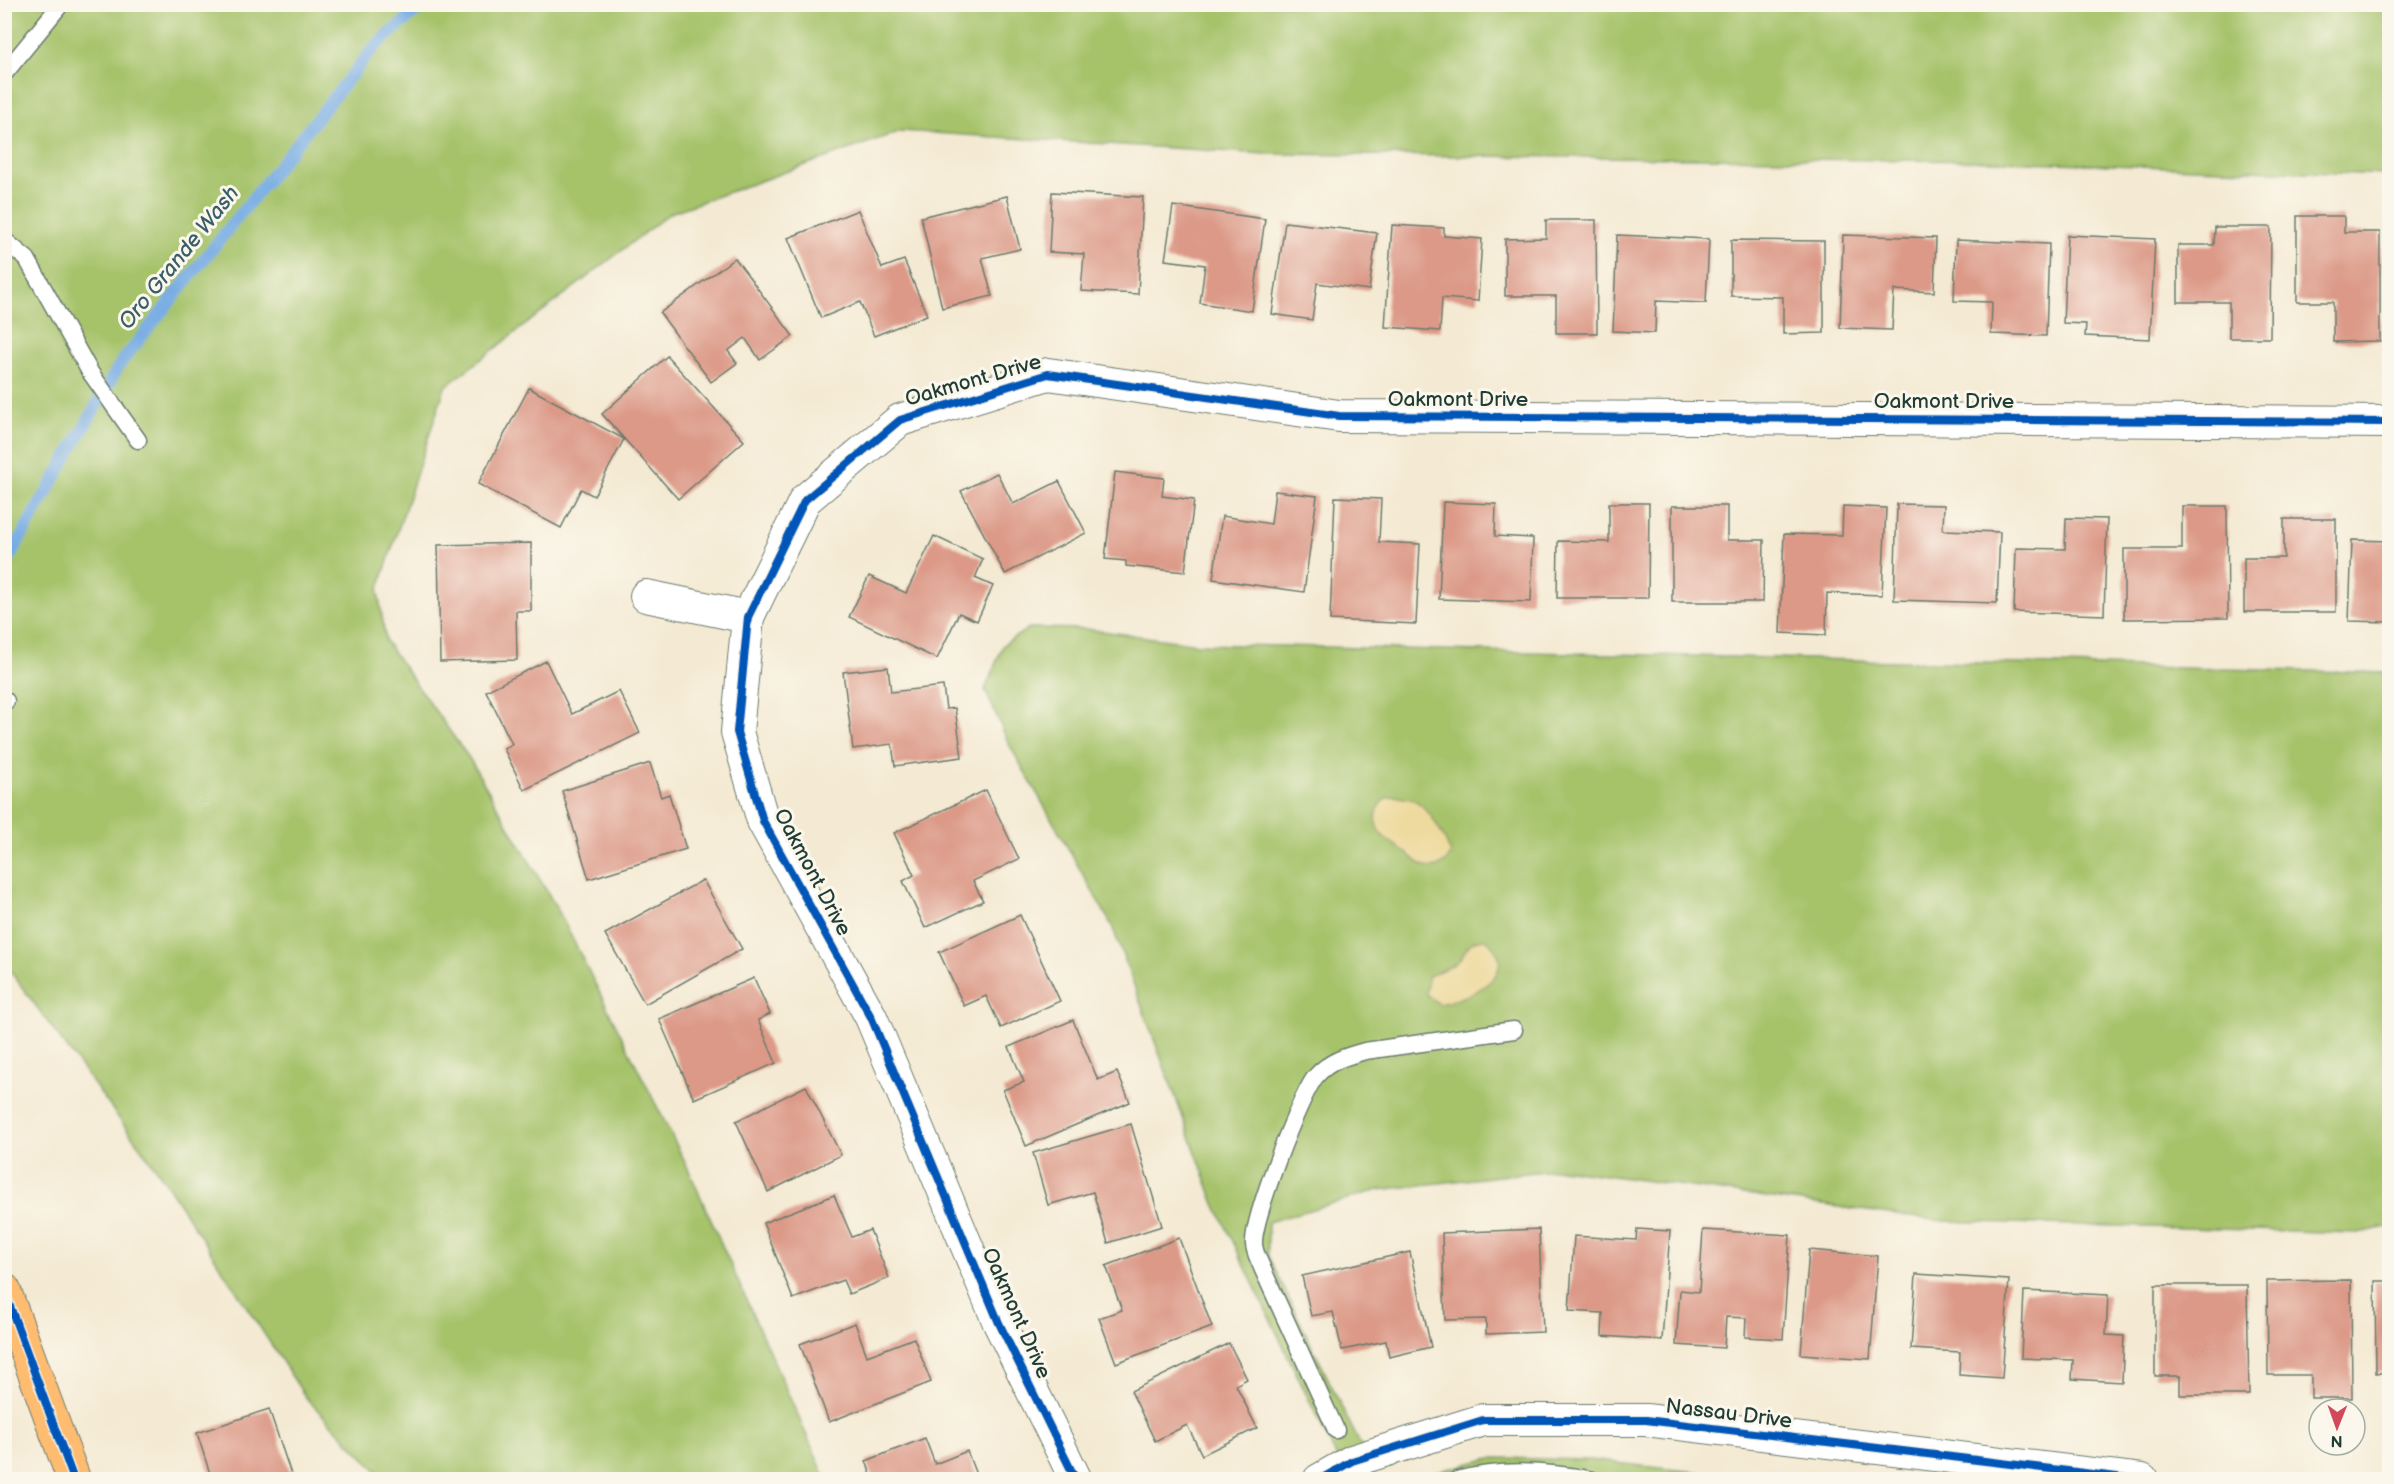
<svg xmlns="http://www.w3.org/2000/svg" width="2394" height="1484" font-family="'Balsamiq Sans',sans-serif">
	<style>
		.green { fill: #a6c36a; stroke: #62804f; stroke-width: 1.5 }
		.sand { fill: #eeda9e; stroke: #868c69; stroke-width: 1.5 }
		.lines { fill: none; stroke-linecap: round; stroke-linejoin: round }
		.stream { stroke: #76abe4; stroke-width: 12 }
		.building { fill: #dc9987 }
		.lane-casing { stroke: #6a7a6c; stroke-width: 19 }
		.street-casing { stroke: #6a7a6c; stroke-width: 34 }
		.primary-casing { stroke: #6a7a6c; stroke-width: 35 }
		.lane { stroke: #fff; stroke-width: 16 }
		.street { stroke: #fff; stroke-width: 32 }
		.primary { stroke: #febc70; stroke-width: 33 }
		.cycleway-casing { stroke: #fbf7ec; stroke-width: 11 }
		.cycleway { stroke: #0057b8; stroke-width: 8 }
		.labels { text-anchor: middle; stroke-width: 6; stroke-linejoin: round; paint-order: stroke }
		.street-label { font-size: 21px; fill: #1f3d34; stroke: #fbf7ec }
		.water-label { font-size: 22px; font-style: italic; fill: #395e69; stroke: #fbf7ec }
	</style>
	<rect width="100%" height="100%" fill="#fbf7ec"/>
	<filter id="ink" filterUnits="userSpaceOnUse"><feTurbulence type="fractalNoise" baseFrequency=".0167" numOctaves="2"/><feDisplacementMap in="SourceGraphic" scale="12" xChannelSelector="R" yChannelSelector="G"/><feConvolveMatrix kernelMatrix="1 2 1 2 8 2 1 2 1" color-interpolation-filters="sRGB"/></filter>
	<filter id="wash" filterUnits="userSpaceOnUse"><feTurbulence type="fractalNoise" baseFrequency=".008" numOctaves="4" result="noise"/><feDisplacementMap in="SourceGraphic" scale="24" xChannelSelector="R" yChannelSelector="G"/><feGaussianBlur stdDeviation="1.35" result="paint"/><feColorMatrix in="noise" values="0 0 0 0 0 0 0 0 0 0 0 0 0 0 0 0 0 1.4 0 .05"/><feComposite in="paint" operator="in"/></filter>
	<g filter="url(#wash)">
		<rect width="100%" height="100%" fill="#f4ead3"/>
		<g class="green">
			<path d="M 4,5 L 2389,5 L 2389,175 L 2000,161 L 1266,154 L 901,131 L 670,213 L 445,387 L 378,591 L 386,642 L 469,758 L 559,912 L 686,1164 L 826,1479 L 385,1479 L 306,1398 L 160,1174 L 5,964 Z"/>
			<path d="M 1029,628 L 1086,629 L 1198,644 L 2389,673 L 2389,1227 L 2358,1233 L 1941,1221 L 1561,1169 L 1378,1190 L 1268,1222 L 1268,1256 L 1377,1479 L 1347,1479 L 1215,1204 L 1112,926 L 1009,744 L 985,690 L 1003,645 Z"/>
			<path d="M 1491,1458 L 1590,1460 L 1756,1479 L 1404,1480 Z"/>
		</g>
		<g class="sand">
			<path d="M 1395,796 C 1401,798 1408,798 1414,800 C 1429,807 1447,840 1451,855 C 1434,878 1422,866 1405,852 C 1393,842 1375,837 1376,818 C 1377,809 1379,804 1386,798 Z"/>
			<path d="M 1486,939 C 1526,974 1468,999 1439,1004 L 1426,994 L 1428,977 C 1437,971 1446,969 1454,964 C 1469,954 1462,940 1486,939 Z"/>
		</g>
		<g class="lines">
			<path class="stream" d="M 4,567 L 120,364 L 374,47 L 425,4"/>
		</g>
		<g id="blocks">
			<g class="building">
				<path d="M 1052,192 L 1143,197 L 1138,294 L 1081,291 L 1084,254 L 1049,252 Z"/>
				<path d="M 1007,196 L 1020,249 L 982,258 L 992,296 L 942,308 L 921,217 Z"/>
				<path d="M 1173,206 L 1265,219 L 1252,311 L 1200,303 L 1205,265 L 1165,260 Z"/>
				<path d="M 858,210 L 882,268 L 904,260 L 927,315 L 874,336 L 860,302 L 821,318 L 788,238 Z"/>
				<path d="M 2297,216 L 2344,216 L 2344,232 L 2380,232 L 2380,341 L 2333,342 L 2333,302 L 2297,302 Z"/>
				<path d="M 1546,220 L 1596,220 L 1597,333 L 1556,333 L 1556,296 L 1505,296 L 1505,239 L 1546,238 Z"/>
				<path d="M 1285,222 L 1377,233 L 1369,290 L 1317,283 L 1312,320 L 1272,314 Z"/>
				<path d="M 1392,225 L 1444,228 L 1444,236 L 1482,239 L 1478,301 L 1442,298 L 1440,331 L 1385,327 Z"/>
				<path d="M 2215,227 L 2271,227 L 2270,338 L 2229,338 L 2229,302 L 2178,302 L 2178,245 L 2214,245 Z"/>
				<path d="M 1617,235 L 1709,239 L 1706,303 L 1656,301 L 1655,333 L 1613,331 Z"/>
				<path d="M 1843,235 L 1936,238 L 1934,292 L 1894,290 L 1892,330 L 1840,328 Z"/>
				<path d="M 2067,235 L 2155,239 L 2150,339 L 2085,336 L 2086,324 L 2063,323 Z"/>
				<path d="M 1731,240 L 1824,241 L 1824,333 L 1783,334 L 1783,297 L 1731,296 Z"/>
				<path d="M 1956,240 L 2049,244 L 2046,336 L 1991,334 L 1992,302 L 1954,301 Z"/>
				<path d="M 735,258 L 793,336 L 760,360 L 745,338 L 728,351 L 737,363 L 711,382 L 660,313 Z"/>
				<path d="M 667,356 L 744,441 L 678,499 L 602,414 Z"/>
				<path d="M 529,388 L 624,439 L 594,496 L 581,489 L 561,528 L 478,484 Z"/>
				<path d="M 1115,472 L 1164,478 L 1162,496 L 1194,500 L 1185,572 L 1126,566 L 1126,561 L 1105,559 Z"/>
				<path d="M 997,473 L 1013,504 L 1059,481 L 1086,533 L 1005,574 L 961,491 Z"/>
				<path d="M 1275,491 L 1317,496 L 1304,592 L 1213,579 L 1222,516 L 1271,524 Z"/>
				<path d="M 1335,497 L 1381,499 L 1379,542 L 1420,544 L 1416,624 L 1330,620 Z"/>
				<path d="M 1443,502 L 1496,504 L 1495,536 L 1533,538 L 1531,602 L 1439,599 Z"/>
				<path d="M 1609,503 L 1649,503 L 1648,598 L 1557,598 L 1558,541 L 1609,542 Z"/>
				<path d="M 1897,504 L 1944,505 L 1943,530 L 2000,532 L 1997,603 L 1894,600 Z"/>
				<path d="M 1672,506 L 1727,506 L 1727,540 L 1764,540 L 1763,602 L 1672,602 Z"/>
				<path d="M 1843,506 L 1886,508 L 1882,595 L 1827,593 L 1826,635 L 1780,633 L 1784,534 L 1842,535 Z"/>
				<path d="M 2182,506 L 2227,506 L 2228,618 L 2124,619 L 2124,549 L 2182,549 Z"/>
				<path d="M 2066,518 L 2107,519 L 2104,615 L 2014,612 L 2016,548 L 2065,549 Z"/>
				<path d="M 2284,519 L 2336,519 L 2336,612 L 2244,612 L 2244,558 L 2284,558 Z"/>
				<path d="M 934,536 L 983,559 L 975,578 L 993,586 L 977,621 L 959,613 L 937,659 L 849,617 L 869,576 L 906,593 Z"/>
				<path d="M 2352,540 L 2390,541 L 2390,622 L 2349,621 Z"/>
				<path d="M 531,543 L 531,611 L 516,611 L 517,660 L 440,662 L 438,545 Z"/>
				<path d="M 546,661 L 572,714 L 619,691 L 640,733 L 524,790 L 504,749 L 512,744 L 486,691 Z"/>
				<path d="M 888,667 L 891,692 L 943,686 L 946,709 L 955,708 L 962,757 L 895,766 L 892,744 L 853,749 L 843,672 Z"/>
				<path d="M 650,763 L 661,797 L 669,794 L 686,849 L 589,879 L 562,791 Z"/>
				<path d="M 986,790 L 1019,859 L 973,881 L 983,901 L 925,928 L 903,881 L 914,875 L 894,833 Z"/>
				<path d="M 703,880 L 742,949 L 645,1004 L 605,934 Z"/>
				<path d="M 1020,915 L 1060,1001 L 1001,1028 L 986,996 L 964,1006 L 939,952 Z"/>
				<path d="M 754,978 L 770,1014 L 758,1020 L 776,1063 L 694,1099 L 659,1019 Z"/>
				<path d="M 1073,1020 L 1098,1080 L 1117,1072 L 1130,1102 L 1026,1146 L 1003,1090 L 1024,1082 L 1009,1047 Z"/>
				<path d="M 806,1086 L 841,1155 L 768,1192 L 736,1121 Z"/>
				<path d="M 1131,1124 L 1162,1226 L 1108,1243 L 1093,1192 L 1048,1205 L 1033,1153 Z"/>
				<path d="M 834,1195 L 852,1237 L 870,1230 L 889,1278 L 849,1294 L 843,1280 L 793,1299 L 763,1223 Z"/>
				<path d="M 1539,1229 L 1543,1332 L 1486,1334 L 1486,1319 L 1445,1320 L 1442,1233 Z"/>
				<path d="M 1637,1229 L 1670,1231 L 1662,1340 L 1602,1336 L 1603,1313 L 1569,1311 L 1574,1236 L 1636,1240 Z"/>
				<path d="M 1703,1230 L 1790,1235 L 1783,1339 L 1745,1337 L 1746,1318 L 1726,1317 L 1724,1348 L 1676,1345 L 1680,1290 L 1699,1292 Z"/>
				<path d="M 1179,1238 L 1212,1327 L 1116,1363 L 1099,1318 L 1122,1310 L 1106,1266 Z"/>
				<path d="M 1809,1250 L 1878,1256 L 1870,1359 L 1801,1354 Z"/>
				<path d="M 1410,1252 L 1431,1347 L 1389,1357 L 1386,1341 L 1342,1350 L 1333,1312 L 1311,1316 L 1302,1276 Z"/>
				<path d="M 1916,1274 L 2009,1280 L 2002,1378 L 1959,1375 L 1960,1352 L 1911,1349 Z"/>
				<path d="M 2351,1280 L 2352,1398 L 2311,1398 L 2311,1375 L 2268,1375 L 2267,1281 Z"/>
				<path d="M 2375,1281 L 2390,1281 L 2390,1372 L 2376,1373 Z"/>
				<path d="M 2155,1285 L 2247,1285 L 2249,1395 L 2180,1395 L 2180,1376 L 2155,1376 Z"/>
				<path d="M 2024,1291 L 2108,1295 L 2106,1335 L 2124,1336 L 2122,1382 L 2072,1379 L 2073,1360 L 2021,1358 Z"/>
				<path d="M 855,1323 L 867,1356 L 914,1338 L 931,1382 L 829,1422 L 800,1344 Z"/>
				<path d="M 1229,1343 L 1247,1379 L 1236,1385 L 1257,1428 L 1202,1455 L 1187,1425 L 1155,1441 L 1131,1391 Z"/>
				<path d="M 269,1409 L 293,1480 L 212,1480 L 197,1433 Z"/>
				<path d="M 925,1438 L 935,1464 L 967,1451 L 978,1480 L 873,1480 L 866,1461 Z"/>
			</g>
		</g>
	</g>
	<g filter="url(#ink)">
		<use href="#blocks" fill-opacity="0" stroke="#6a7a6c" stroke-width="1.5"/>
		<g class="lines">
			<g class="lane-casing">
				<g id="lane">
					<path d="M 4,74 L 61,4"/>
					<path d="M 4,240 L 27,259 L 90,372 L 138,440"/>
					<path d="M 4,699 L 6,701"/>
					<path d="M 1336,1430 L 1263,1270 C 1260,1262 1254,1252 1254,1244 C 1252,1220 1300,1095 1316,1076 C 1329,1061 1347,1056 1365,1051 L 1514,1030"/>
					<path d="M 1457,1480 C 1503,1468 1548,1471 1593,1480"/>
				</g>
			</g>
			<g class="street-casing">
				<g id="street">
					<path d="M 646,596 L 748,617"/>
					<path d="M 1076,1480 L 999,1323 L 871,1017 L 763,821 L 737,732 L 748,617 L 805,500 L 900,420 L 1048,374 L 1339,416 L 2390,422"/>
					<path d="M 1319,1480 L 1352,1461 L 1483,1420 L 1646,1420 L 2142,1480"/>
				</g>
			</g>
			<g class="primary-casing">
				<path id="primary" d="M 4,1290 L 74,1480"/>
			</g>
			<use href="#lane" class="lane"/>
			<use href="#street" class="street"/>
			<use href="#primary" class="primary"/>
			<g class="cycleway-casing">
				<g id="cycleway">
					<path d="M 4,1290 L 74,1480"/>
					<path d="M 1076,1480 L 999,1323 L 871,1017 L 763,821 L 737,732 L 748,617 L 805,500 L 900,420 L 1048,374 L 1339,416 L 2390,422"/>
					<path d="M 1319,1480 L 1352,1461 L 1483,1420 L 1646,1420 L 2142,1480"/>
				</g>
			</g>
			<use href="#cycleway" class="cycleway"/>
		</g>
	</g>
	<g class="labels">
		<g class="street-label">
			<text transform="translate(973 380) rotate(-16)" y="7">Oakmont Drive</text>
			<text x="1458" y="406">Oakmont Drive</text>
			<text x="1944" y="408">Oakmont Drive</text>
			<text transform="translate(813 872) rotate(62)" y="7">Oakmont Drive</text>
			<text transform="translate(1017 1313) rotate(66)" y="7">Oakmont Drive</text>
			<text transform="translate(1729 1413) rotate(7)" y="7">Nassau Drive</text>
		</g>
		<g class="water-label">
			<text transform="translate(178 257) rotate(-51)" y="8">Oro Grande Wash</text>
		</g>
	</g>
	<rect width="2394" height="1484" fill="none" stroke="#fbf7ec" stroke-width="24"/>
	<g transform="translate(2337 1427) rotate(181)"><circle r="28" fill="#fbf7ec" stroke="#a3ada2" stroke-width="1.5"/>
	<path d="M0-4.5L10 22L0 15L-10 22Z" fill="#d1495b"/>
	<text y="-9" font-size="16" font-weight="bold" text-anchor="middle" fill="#1f3d34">N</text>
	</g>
</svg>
